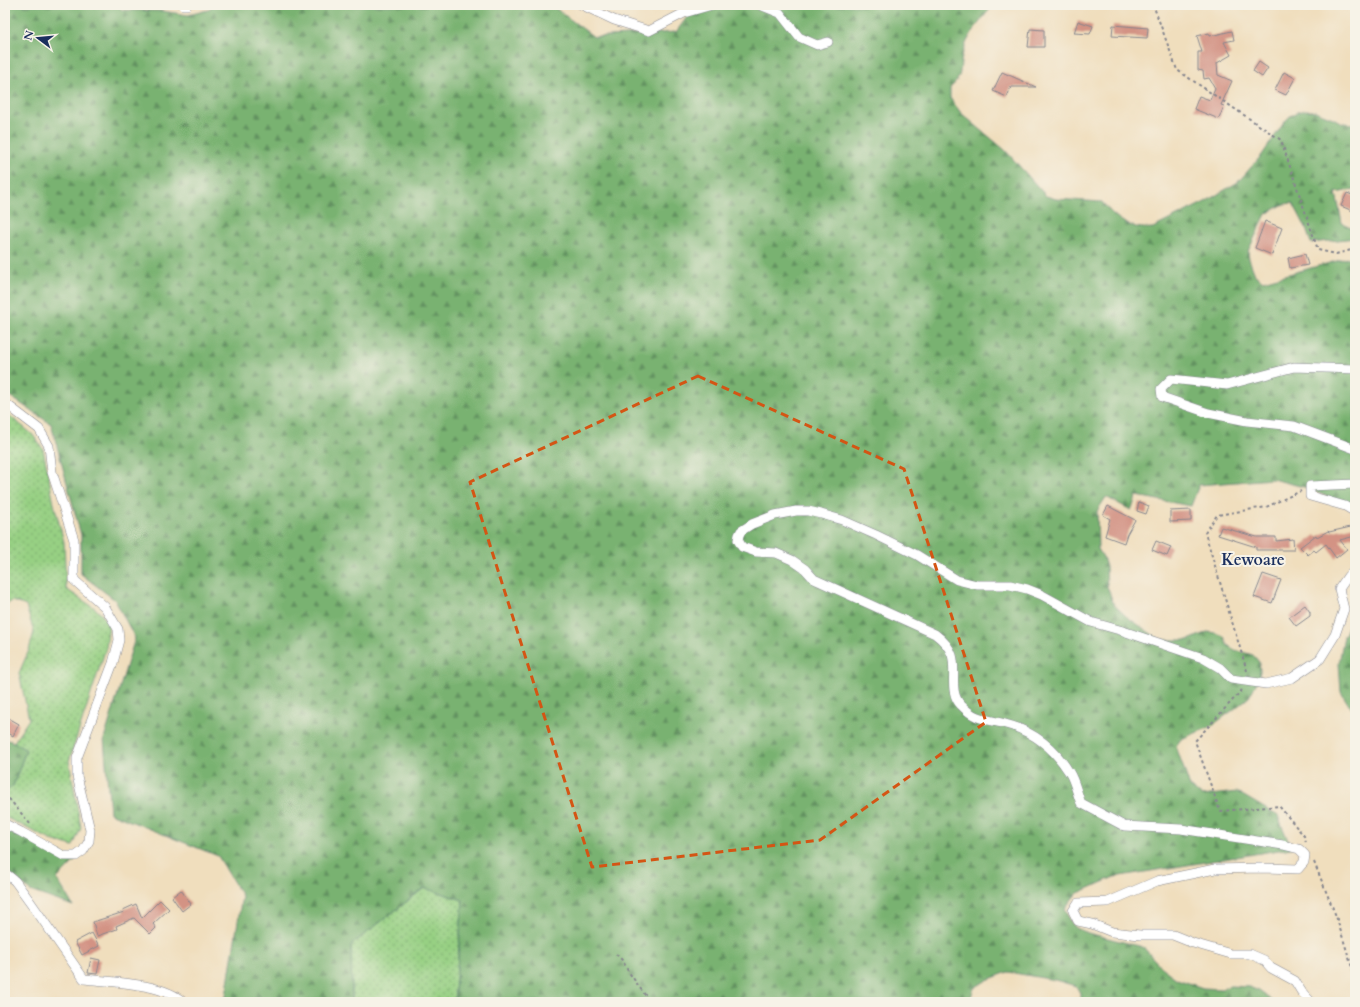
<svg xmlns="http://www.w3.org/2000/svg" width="1360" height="1007" font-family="Cardo,serif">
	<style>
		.grass { fill: url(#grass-dots); stroke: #598070 }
		.forest { fill: url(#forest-firs); stroke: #4a7068 }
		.building { fill: #d39384 }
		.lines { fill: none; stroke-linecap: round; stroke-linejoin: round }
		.minor-casing { stroke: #86868e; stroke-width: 10 }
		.path { stroke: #86868e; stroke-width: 2; stroke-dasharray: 3 3; stroke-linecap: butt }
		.minor { stroke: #fff; stroke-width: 9 }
		.marked { fill: none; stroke: #d45514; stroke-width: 3; stroke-dasharray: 8 5; stroke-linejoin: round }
		.labels { text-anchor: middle; stroke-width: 4; stroke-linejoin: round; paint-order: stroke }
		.quarter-label { font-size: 16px; font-weight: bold; fill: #1b2f5e; stroke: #f7f3e8 }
	</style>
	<defs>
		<pattern id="grass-dots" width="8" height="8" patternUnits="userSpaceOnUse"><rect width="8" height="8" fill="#97d083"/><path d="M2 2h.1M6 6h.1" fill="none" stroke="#7aa96e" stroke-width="1.8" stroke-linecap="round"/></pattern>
		<pattern id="forest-firs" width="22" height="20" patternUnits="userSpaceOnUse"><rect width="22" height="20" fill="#79b271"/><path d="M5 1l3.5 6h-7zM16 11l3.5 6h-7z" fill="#629160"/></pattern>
	</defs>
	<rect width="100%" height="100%" fill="#f7f3e8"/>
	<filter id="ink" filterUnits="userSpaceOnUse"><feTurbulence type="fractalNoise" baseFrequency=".025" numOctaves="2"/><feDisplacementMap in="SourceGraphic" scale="8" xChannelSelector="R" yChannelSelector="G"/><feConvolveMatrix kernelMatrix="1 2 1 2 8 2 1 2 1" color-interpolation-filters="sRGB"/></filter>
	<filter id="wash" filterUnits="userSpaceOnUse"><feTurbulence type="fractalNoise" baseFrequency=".012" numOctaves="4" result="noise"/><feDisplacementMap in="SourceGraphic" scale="16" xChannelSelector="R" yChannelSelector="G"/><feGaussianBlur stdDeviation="0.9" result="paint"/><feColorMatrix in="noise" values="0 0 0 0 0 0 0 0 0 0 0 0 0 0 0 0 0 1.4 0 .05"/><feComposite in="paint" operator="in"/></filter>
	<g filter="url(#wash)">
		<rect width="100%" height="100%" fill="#f0debd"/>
		<g class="grass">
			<path d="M 5,412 L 32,434 L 43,449 L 54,504 L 64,542 L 66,589 L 96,609 L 109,623 L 106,648 L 69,761 L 81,828 L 73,846 L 51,840 L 5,817 L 5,792 L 13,786 L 26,750 L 14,742 L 29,719 L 19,673 L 29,650 L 34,632 L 26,606 L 13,601 L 5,604 Z"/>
			<path d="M 424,888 L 463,900 L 454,1002 L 352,1002 L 351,945 Z"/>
		</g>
		<g class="forest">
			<path d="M 5,5 L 118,5 L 122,10 L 162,11 L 188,15 L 208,10 L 213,5 L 551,5 L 594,37 L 676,32 L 696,5 L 993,5 C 981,21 966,36 962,56 C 959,70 963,77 950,88 L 950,98 L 961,113 L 1005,150 L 1046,196 L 1056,199 L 1102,202 C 1116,219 1129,230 1153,228 L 1205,202 L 1238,182 L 1262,155 L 1283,124 L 1289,117 L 1297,112 L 1306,110 L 1315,111 L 1333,118 L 1342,123 L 1355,124 L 1355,189 L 1336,193 L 1342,223 L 1355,229 L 1355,238 L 1311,243 L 1305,226 L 1293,203 L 1284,204 L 1266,214 L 1248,251 L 1249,259 L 1255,275 L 1263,281 L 1355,256 L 1355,508 L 1304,487 L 1272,479 L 1199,485 L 1191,506 L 1137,496 L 1131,510 L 1106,497 L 1097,511 L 1098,549 L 1103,557 L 1106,567 L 1107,586 L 1114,605 L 1127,617 L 1160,640 L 1189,640 L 1207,632 L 1216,633 L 1224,636 L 1227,645 L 1235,650 L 1253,655 L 1259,662 L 1260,671 L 1258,680 L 1249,697 L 1233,710 L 1210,727 L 1181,739 L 1176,746 L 1190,787 L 1202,796 L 1237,792 L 1278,816 L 1291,848 L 1114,877 L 1076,894 L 1065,908 L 1068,918 L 1076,928 L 1088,933 L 1143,947 L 1162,968 L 1177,979 L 1203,988 L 1222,989 L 1231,986 L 1249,987 L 1259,991 L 1274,1002 L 1080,1002 L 1080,993 L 1076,986 L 1055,980 L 1008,972 L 987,980 L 974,988 L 969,1002 L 454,1002 L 463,900 L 424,888 L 351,945 L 352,1002 L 225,1002 L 242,896 L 218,856 L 110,813 L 104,739 L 135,638 L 115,600 L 81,574 L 81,535 L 51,424 L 5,393 Z"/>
			<path d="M 1355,594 L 1355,715 L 1341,692 L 1339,663 L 1344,636 L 1352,618 Z"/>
			<path d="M 5,739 L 14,742 L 26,750 L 13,786 L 5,792 Z"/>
			<path d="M 5,829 L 76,860 L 57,879 L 73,906 L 30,891 L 5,869 Z"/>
		</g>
		<g id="blocks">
			<g class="building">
				<path d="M 1078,21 L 1093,26 L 1090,34 L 1074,33 Z"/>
				<path d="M 1113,25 L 1148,28 L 1147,38 L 1112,36 Z"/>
				<path d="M 1030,29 L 1044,30 L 1044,47 L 1028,47 Z"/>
				<path d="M 1232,31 L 1234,40 L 1224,42 L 1231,55 L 1217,63 L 1218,75 L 1232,81 L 1221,105 L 1224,106 L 1219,119 L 1194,109 L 1199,96 L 1210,100 L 1215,88 L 1209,78 L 1204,79 L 1203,71 L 1198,70 L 1198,52 L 1202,52 L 1197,36 L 1209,33 L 1210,36 Z"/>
				<path d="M 1259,62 L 1268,68 L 1262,77 L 1253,71 Z"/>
				<path d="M 1002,72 L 1036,87 L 1011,87 L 1007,97 L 993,91 Z"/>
				<path d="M 1284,72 L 1295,78 L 1286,95 L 1275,90 Z"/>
				<path d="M 1347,193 L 1355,196 L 1355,212 L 1341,206 Z"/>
				<path d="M 1265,221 L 1282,228 L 1272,255 L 1255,248 Z"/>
				<path d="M 1305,254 L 1308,265 L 1290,268 L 1288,258 Z"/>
				<path d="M 1139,502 L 1149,506 L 1146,514 L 1137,511 Z"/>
				<path d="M 1108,506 L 1135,520 L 1127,534 L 1124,543 L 1105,536 L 1110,519 L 1103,515 Z"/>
				<path d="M 1191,510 L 1191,521 L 1170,522 L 1170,511 Z"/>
				<path d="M 1355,526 L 1355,536 L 1340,540 L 1347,549 L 1336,558 L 1326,544 L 1316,552 L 1314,550 L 1308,555 L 1300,547 L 1316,535 L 1317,537 L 1328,531 L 1329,532 Z"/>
				<path d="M 1221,527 L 1257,537 L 1276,537 L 1276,541 L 1293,539 L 1294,550 L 1256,550 L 1256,547 L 1218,535 Z"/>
				<path d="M 1156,541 L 1171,547 L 1167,556 L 1152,550 Z"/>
				<path d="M 1263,574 L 1281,580 L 1272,603 L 1254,597 Z"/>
				<path d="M 1305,605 L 1310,612 L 1310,616 L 1296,626 L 1289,617 Z"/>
				<path d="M 5,716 L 19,724 L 13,736 L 5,731 Z"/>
				<path d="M 181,890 L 191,904 L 182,911 L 172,897 Z"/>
				<path d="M 160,900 L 169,909 L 153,924 L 156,928 L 150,934 L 134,918 L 116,926 L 117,929 L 97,936 L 93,922 L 124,912 L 123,910 L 136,904 L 142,918 Z"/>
				<path d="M 92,933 L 99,946 L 82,955 L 75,942 Z"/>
				<path d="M 91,958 L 100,960 L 97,974 L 88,973 Z"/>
			</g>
		</g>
	</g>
	<g filter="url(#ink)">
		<use href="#blocks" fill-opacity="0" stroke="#86868e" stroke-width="1"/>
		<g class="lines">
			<g class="minor-casing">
				<g id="minor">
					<path d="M 183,5 L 187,5"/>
					<path d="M 582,5 L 614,20 L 649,31 L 684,13 L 712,5"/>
					<path d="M 760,5 L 780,13 L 799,37 L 817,45 L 828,42"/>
					<path d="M 1355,369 L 1294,367 L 1227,385 L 1171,379 L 1161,389 L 1162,397 L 1208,413 L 1247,421 L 1294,426 L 1355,449"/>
					<path d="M 5,403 L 39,429 L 49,446 L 52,472 L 74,540 L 74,580 L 105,607 L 118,629 L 119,640 L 113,663 L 77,758 L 77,776 L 90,830 L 89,841 L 83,851 L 76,856 L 64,856 L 21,832 L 5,824"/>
					<path d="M 1355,484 L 1310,486 L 1310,496 L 1345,506 L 1355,512"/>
					<path d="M 5,873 L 15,881 L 31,903 L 84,979 C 110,982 163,983 183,1002"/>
					<path d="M 1311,1002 L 1301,991 L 1295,981 L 1271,968 L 1264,960 L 1250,954 L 1231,954 L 1193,943 L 1173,935 L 1140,935 L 1112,932 L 1092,924 L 1078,921 L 1073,911 L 1078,903 L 1108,902 L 1157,881 L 1215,869 L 1261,868 L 1298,869 L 1304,862 L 1305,855 L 1299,849 L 1283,845 L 1181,829 L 1124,826 L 1081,803 C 1077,794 1075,781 1069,772 C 1053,746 1031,730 1002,723 C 984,719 974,719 961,705 C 948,692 957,671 952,655 C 949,646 943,640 935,634 L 814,579 L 805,569 L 792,560 L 776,553 L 756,552 L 742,547 L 738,540 L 739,535 L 741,531 L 752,524 L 775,515 L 796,511 L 808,511 L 821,514 L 842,520 L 876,535 L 917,555 L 957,580 L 977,585 L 1010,585 L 1027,589 L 1042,595 L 1091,622 L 1123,631 L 1203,658 L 1220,668 L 1231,679 L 1266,684 L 1292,678 L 1320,659 L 1335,635 L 1344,609 L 1339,589 L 1348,576 L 1355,571"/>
				</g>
			</g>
			<g class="path">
				<path d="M 1151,5 L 1155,10 L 1177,70 L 1281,140 L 1318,250 L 1336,254 L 1355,249"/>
				<path d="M 1247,671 L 1205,533 L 1217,515 L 1266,507 L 1301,491"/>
				<path d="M 1242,690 L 1195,741 L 1220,811 L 1279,806 L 1304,836 L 1306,842"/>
				<path d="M 5,794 L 31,825"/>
				<path d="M 1314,862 L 1336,916 L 1355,977 L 1352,1002"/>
				<path d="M 616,954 L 623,961 L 628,971 L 650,1002"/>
			</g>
			<use href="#minor" class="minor"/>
		</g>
	</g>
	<path class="marked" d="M 698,376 L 904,469 L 986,722 L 820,840 L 592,867 L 470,482 Z"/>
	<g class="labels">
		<g class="quarter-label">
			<text x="1253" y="565">Kewoare</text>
		</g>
	</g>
	<rect width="1360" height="1007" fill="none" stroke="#f7f3e8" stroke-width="20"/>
	<g transform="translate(38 38) rotate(286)" stroke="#f7f3e8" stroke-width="3" paint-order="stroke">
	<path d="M0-3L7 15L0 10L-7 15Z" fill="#1b2f5e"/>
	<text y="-6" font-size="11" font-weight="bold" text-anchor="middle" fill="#1b2f5e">N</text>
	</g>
</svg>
